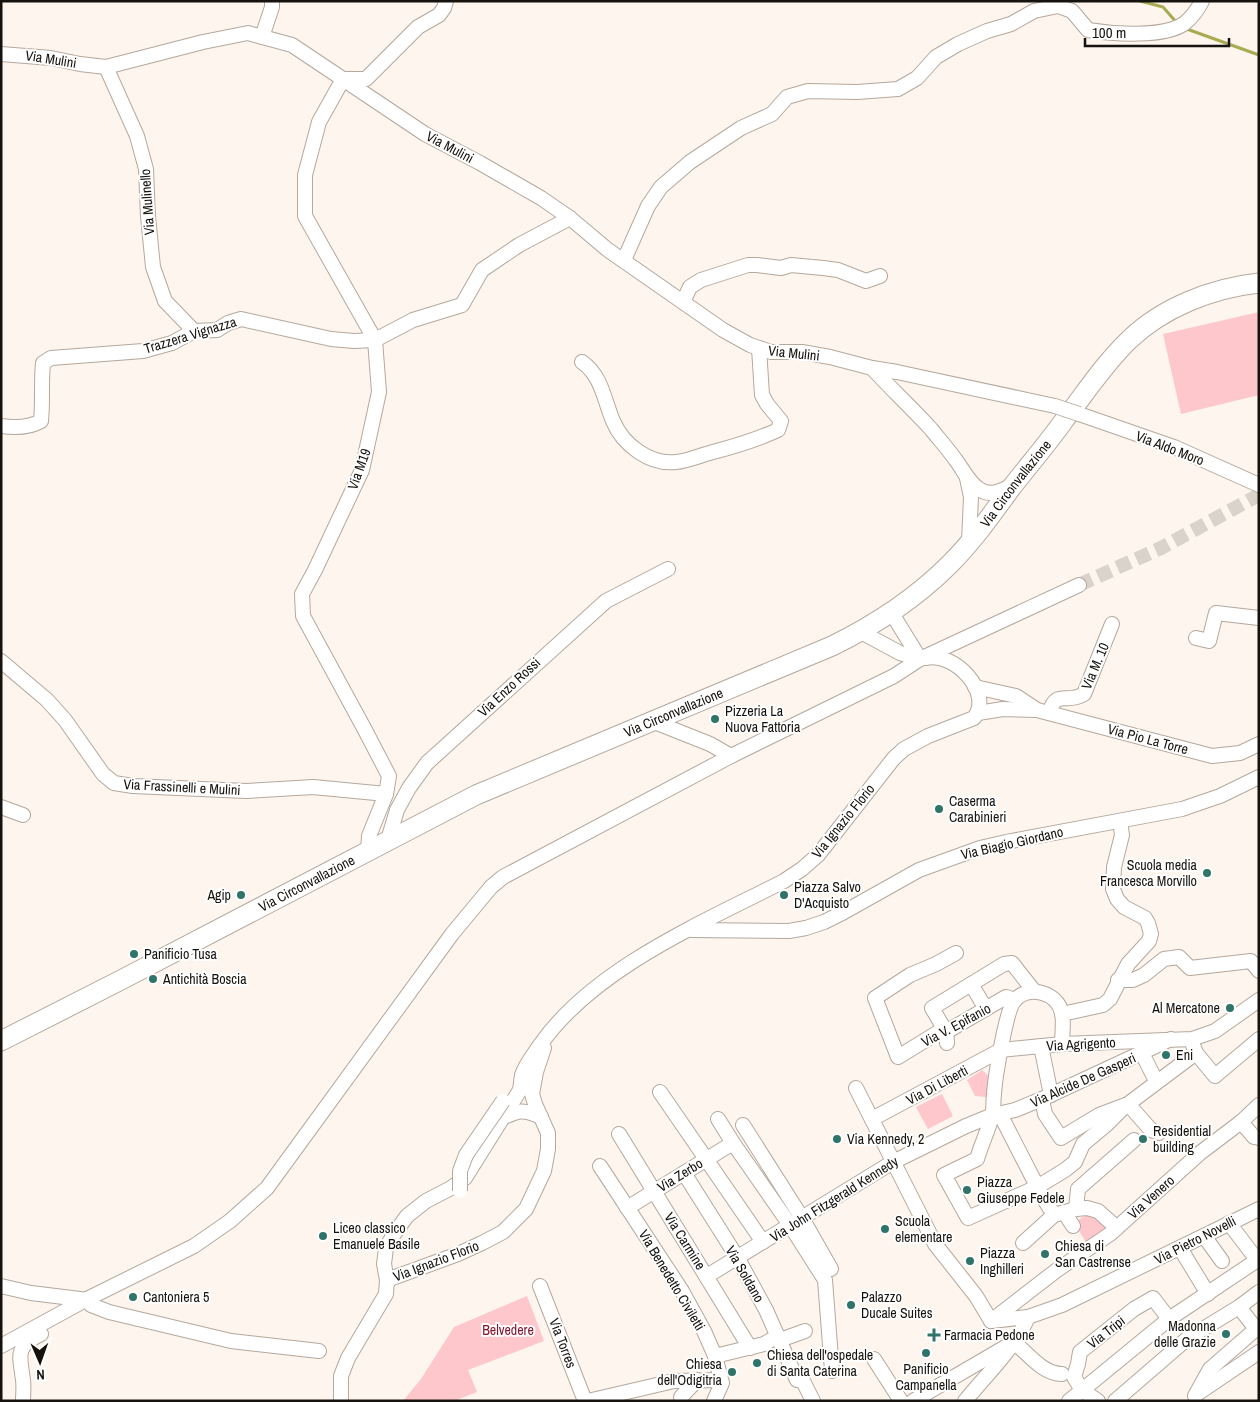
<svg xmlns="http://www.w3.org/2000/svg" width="1260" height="1402" font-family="'Archivo Narrow',sans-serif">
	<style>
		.green { fill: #fdc7cb }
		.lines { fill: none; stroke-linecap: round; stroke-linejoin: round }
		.stream { stroke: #aaaa51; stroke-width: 3 }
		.minor-tunnel { stroke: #dad3cc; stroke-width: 14; stroke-dasharray: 14 7; stroke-linecap: butt }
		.minor-casing { stroke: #b5a89d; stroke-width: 16 }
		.major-casing { stroke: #b5a89d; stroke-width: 21 }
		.minor { stroke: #fff; stroke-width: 14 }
		.major { stroke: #fff; stroke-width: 19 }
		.minor-bridge-casing { stroke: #b5a89d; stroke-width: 16; stroke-linecap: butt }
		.minor-bridge { stroke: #fff; stroke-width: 14 }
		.poi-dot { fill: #2f7468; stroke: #fff; stroke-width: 2 }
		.labels { text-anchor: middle; stroke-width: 4; stroke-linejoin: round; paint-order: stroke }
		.street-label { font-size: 14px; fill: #16120e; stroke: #fff }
		.poi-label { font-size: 14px; fill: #16120e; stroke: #fff; text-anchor: start }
		.park-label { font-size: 14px; fill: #841731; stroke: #fff }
	</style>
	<rect width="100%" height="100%" fill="#fdf5ee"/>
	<g class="green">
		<path d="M 1259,312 L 1259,395 L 1181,414 L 1163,334 Z"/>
		<path d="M 982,1070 L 990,1077 L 986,1097 L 975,1096 L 967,1080 Z"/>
		<path d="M 942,1094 L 953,1116 L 928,1129 L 916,1107 Z"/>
		<path d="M 1091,1214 L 1108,1227 L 1087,1244 L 1078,1229 L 1077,1222 L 1082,1217 Z"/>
		<path d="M 527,1296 L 544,1341 L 468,1370 L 477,1392 L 454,1401 L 403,1401 L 421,1379 L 454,1327 Z"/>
	</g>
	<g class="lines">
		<g class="stream">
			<path d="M 1140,1 L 1163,7 L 1177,23"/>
			<path d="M 1184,28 L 1259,55"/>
		</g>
		<path class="minor-tunnel" d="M 1079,585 L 1161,548 L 1259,495"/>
		<g class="minor-casing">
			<g id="minor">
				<path d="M 262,37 L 272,7 L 272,1"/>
				<path d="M 1,54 L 51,58 L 80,64 L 106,67 L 203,42 L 248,33 L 292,45 L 425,134 L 480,163 L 541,198 L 570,218 L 608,250 L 723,330 L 750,345 L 771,352 L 802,352 L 830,357 L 872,368 L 897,372 L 1055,406"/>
				<path d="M 106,67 L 137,136 L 146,169 L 148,216 L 153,267 L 165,301 L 194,331"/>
				<path d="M 624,260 L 648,206 L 661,187 L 690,162 L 741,128 L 772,114 L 787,97 L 808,91 L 857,92 L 898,89 L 917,78 L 936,57 L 958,44 L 987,31 L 1011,24 L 1034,11 L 1058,6 L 1072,11 L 1088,30 C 1112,34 1165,38 1185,23 C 1192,17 1198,9 1202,1"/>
				<path d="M 683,302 L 690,287 L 701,280 L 748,265 L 757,265 L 781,268 L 791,265 L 823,268 L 838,270 L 866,281 L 880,276"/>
				<path d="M 582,362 C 602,376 604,400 613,421 C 623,445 650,465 676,462 C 688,461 701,455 713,452 C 736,446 756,440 778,430 L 781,421 L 767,404 L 762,395 L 759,348"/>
				<path d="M 872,368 C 891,389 912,408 931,429 C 939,439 948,449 955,459 C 963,469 968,482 979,489 C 990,497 1001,491 1011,486"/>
				<path d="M 1079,414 L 1174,447 L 1259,485"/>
				<path d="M 1,426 C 15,428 29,428 41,421 C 43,401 41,382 43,363 L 51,358 L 143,351 L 172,343 L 194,331 L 217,330 L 228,323 L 241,319 L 331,339 L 354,341 L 375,340 L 413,320 L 462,305 L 482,270 L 519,245 L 570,218"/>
				<path d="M 967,478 L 971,497 L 969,542"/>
				<path d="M 891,612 L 920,659"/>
				<path d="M 861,632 L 900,653 L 920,659"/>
				<path d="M 1196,638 L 1209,641 L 1216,613 L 1259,618"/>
				<path d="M 1,661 L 47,700 L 65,720 L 103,774 L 114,783 L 133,786 L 246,791 L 313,787 L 386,794"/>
				<path d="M 975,687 L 1016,696 L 1037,710"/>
				<path d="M 978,713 L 1003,709 L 1037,710 L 1212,756 L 1240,753 L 1259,744"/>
				<path d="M 1049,713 C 1057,688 1066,705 1084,694 L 1112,624"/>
				<path d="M 652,721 L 710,744 L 731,756"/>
				<path d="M 1,807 L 23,815"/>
				<path d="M 388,840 L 397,810 L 409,788 L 427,763 L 606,601 L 668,569"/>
				<path d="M 368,851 L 369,836 L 386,794 L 389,776 L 365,730 L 303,616 L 302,594 L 315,570 L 362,470 L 379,392 L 375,340 L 305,216 L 305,175 L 319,122 L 343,79 L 366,79 L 418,27 L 439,15 L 444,8 L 446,1"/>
				<path d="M 692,930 L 789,931 L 806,928 L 824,922 L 844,912 L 919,870 L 980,848 L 1006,842 L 1182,809 L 1220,796 L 1259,777"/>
				<path d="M 956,953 L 936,964 L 910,975 L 875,998 L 898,1057 L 937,1033 L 946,1032 L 1006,997 L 1015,1000"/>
				<path d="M 1118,980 L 1133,980 L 1144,975 L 1164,959 L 1179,957 L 1190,968 L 1251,961 L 1259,971"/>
				<path d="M 971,984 L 986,1009"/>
				<path d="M 1062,1014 L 1103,1005 L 1110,999 L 1128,964 L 1149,941 L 1151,934 L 1148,923 L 1145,918 L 1124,907 L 1117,899 L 1113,889 L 1114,867 L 1122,835 L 1120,821"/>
				<path d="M 947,1043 L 946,1032 L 932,1008 L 1004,964 L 1012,963 L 1034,991"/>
				<path d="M 1062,1044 C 1062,1035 1064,1022 1062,1013 C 1057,992 1028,984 1014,1001 C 1006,1011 995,1078 994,1094 C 993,1101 994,1109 992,1116 C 988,1131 981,1145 977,1159 L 944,1175 L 968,1218 L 1037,1187 L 1065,1170 L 1075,1162 L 1083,1144 L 1107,1124 L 1124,1107"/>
				<path d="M 1193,1045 L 1196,1053 L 1215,1076 L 1259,1039"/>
				<path d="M 1041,1046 L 1051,1095"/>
				<path d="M 1142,1053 L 1156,1081"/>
				<path d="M 856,1088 L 935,1244 L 976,1296 L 991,1321"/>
				<path d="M 660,1092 L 763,1242"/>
				<path d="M 1042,1099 L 1045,1114 L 1061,1138 L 1099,1115 L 1128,1104 L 1196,1053"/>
				<path d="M 1128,1104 L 1151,1130 L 1159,1133"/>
				<path d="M 1000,1114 L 1041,1194 L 1054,1215"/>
				<path d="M 502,1118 C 519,1110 524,1109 541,1117"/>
				<path d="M 718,1119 L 733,1143 L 790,1225 L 825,1280 L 832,1371"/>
				<path d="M 872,1119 L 1001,1050 L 1062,1044 L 1192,1039 L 1215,1031 L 1259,1000"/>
				<path d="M 1241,1122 L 1254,1137 L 1259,1138"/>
				<path d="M 743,1125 L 802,1218 L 831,1269"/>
				<path d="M 619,1134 L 750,1348"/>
				<path d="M 600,1166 L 682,1291 L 704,1331 L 715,1356 L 722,1383 L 714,1401"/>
				<path d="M 684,1173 L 737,1257 L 766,1310 L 797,1380"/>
				<path d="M 627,1208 L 733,1143"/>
				<path d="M 1076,1209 L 1078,1189 L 1134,1140"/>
				<path d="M 1064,1212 L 1073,1226"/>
				<path d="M 1229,1223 L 1257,1260"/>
				<path d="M 1204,1236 L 1222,1261"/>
				<path d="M 1023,1243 L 1054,1215 L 1076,1209 L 1087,1208 L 1098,1211 L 1117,1228"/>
				<path d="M 1180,1248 L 1208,1294"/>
				<path d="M 707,1276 L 893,1162 L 966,1126 L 993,1115 L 1015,1110 L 1042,1099 L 1171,1039"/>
				<path d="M 387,1280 L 458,1254 L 482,1243 L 503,1232 L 526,1209 L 544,1171 L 548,1149 L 548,1133 L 535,1104 L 532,1094 L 536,1072 L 544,1048"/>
				<path d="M 1,1286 L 31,1293 L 88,1300"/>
				<path d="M 540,1286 L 585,1401"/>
				<path d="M 91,1305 L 109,1312 L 231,1341 L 319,1351"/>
				<path d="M 991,1321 L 1057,1270 L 1110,1234 L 1200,1153 L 1241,1122 L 1259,1105"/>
				<path d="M 991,1321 L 1028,1317 L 1062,1305 L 1259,1209"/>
				<path d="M 780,1340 L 805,1331"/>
				<path d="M 1014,1342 C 1028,1354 1043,1374 1062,1374"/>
				<path d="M 1,1346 L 87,1299 L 194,1246 L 230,1221 L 267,1188 L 452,934 L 491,887 L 503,877 L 731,756 L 894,676 L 920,659 L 1079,585"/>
				<path d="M 715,1356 L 764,1344 L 778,1336"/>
				<path d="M 874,1359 L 901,1401"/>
				<path d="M 802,1379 L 813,1401"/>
				<path d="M 1197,1394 L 1259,1352"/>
				<path d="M 1195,1396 L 1210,1369 L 1256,1329 L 1239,1307"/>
				<path d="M 681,1397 L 697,1380"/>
				<path d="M 592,1400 L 674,1381 L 721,1380"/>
				<path d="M 23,1401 C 23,1394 24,1387 23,1380 C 20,1355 14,1347 41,1334"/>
				<path d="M 341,1401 L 341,1376 L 348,1358 L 386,1294 L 387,1280 L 384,1264 L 386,1248 L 394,1234 L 407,1216 L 426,1201 L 451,1188 L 465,1178 L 520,1090 C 521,1085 521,1080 522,1075 C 525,1065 534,1054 540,1045 C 594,968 702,923 784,881 L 802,869 L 818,855 L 894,758 L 904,749 L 928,736 L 974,718 C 994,693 954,651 926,658"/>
				<path d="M 913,1401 L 1014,1342"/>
				<path d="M 965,1401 C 986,1375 1015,1348 1028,1317"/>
				<path d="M 1069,1401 L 1169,1319 L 1259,1259"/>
				<path d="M 1098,1401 L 1082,1390 L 1074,1377 L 1078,1364 L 1080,1352 L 1134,1309 L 1153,1298 L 1169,1319"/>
				<path d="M 1115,1401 L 1188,1338 L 1239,1307 L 1259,1292"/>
			</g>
		</g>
		<g class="major-casing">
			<g id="major">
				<path id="s1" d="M 1,1041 L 121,980 L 476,795 L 832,646 C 875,625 916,598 950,564 C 973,541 992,514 1011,488 C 1029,465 1048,443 1065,419 C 1086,392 1105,363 1129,340 C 1163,307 1213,288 1259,283"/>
			</g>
		</g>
		<use href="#minor" class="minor"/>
		<use href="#major" class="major"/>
		<g class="minor-bridge-casing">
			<g id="minor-bridge">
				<path d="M 1055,406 L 1079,414"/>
				<path d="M 460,1191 L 460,1171 L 466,1155 L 503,1101"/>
			</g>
		</g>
		<use href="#minor-bridge" class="minor-bridge"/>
	</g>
	<g class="poi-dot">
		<circle cx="715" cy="719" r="5"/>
		<circle cx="939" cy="809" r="5"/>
		<circle cx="1207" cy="873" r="5"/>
		<circle cx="241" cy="895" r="5"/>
		<circle cx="784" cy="895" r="5"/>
		<circle cx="134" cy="954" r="5"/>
		<circle cx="153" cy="979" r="5"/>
		<circle cx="1230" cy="1008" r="5"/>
		<circle cx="1166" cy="1055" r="5"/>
		<circle cx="837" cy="1139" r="5"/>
		<circle cx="1143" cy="1139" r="5"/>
		<circle cx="967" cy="1190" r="5"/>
		<circle cx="885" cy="1229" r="5"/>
		<circle cx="323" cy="1236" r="5"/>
		<circle cx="1045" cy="1254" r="5"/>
		<circle cx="970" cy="1261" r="5"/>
		<circle cx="133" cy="1297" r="5"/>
		<circle cx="851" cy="1305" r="5"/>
		<circle cx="1226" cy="1334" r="5"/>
		<path d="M931.5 1327.5h5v5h5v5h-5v5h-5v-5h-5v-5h5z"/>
		<circle cx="926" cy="1353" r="5"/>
		<circle cx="757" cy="1363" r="5"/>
		<circle cx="732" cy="1372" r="5"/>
	</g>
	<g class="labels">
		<g class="street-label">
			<text transform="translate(51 59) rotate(9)" y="5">Via Mulini</text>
			<text transform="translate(450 147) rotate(28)" y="5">Via Mulini</text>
			<text transform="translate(147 202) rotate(-94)" y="5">Via Mulinello</text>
			<text transform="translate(190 335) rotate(-17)" y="5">Trazzera Vignazza</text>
			<text transform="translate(794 353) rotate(6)" y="5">Via Mulini</text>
			<text transform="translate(1170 448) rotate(21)" y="5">Via Aldo Moro</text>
			<text transform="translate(359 469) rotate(-70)" y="5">Via M19</text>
			<text dy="5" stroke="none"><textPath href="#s1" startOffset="1169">Via Circonvallazione</textPath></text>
			<text transform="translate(1095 666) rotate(-67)" y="5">Via M. 10</text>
			<text transform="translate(509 687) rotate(-43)" y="5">Via Enzo Rossi</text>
			<text dy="5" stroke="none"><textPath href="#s1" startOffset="749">Via Circonvallazione</textPath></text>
			<text transform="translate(1148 739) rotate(15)" y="5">Via Pio La Torre</text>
			<text transform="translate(182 787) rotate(3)" y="5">Via Frassinelli e Mulini</text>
			<text transform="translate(843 821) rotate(-51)" y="5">Via Ignazio Florio</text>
			<text transform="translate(1012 843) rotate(-13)" y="5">Via Biagio Giordano</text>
			<text dy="5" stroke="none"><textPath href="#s1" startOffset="344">Via Circonvallazione</textPath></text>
			<text transform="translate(956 1025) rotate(-28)" y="5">Via V. Epifanio</text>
			<text transform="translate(1081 1044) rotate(-3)" y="5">Via Agrigento</text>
			<text transform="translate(1083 1080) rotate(-24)" y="5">Via Alcide De Gasperi</text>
			<text transform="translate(937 1085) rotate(-28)" y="5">Via Di Liberti</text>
			<text transform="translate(680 1175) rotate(-32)" y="5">Via Zerbo</text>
			<text transform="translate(1151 1197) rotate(-42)" y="5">Via Venero</text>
			<text transform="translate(834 1199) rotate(-32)" y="5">Via John Fitzgerald Kennedy</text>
			<text transform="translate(1195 1240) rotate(-27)" y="5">Via Pietro Novelli</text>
			<text transform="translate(685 1241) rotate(58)" y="5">Via Carmine</text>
			<text transform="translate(436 1261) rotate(-21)" y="5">Via Ignazio Florio</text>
			<text transform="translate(745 1274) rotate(60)" y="5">Via Soldano</text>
			<text transform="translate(672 1280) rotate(59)" y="5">Via Benedetto Civiletti</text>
			<text transform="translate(1106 1332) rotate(-38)" y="5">Via Tripi</text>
			<text transform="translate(563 1343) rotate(69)" y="5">Via Torres</text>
		</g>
		<g class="poi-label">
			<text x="725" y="716">Pizzeria La<tspan x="725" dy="16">Nuova Fattoria</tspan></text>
			<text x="949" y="806">Caserma<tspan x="949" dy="16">Carabinieri</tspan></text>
			<text x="1197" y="870" text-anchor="end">Scuola media<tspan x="1197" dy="16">Francesca Morvillo</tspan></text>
			<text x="794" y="892">Piazza Salvo<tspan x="794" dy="16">D'Acquisto</tspan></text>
			<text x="231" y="900" text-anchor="end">Agip</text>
			<text x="144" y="959">Panificio Tusa</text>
			<text x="163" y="984">Antichità Boscia</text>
			<text x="1220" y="1013" text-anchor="end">Al Mercatone</text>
			<text x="1176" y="1060">Eni</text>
			<text x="1153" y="1136">Residential<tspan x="1153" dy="16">building</tspan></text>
			<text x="847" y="1144">Via Kennedy, 2</text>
			<text x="977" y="1187">Piazza<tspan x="977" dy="16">Giuseppe Fedele</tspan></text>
			<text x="895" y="1226">Scuola<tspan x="895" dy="16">elementare</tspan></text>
			<text x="333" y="1233">Liceo classico<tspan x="333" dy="16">Emanuele Basile</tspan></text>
			<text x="1055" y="1251">Chiesa di<tspan x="1055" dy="16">San Castrense</tspan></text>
			<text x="980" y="1258">Piazza<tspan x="980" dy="16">Inghilleri</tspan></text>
			<text x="143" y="1302">Cantoniera 5</text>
			<text x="861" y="1302">Palazzo<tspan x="861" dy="16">Ducale Suites</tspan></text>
			<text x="1216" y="1331" text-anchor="end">Madonna<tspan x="1216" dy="16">delle Grazie</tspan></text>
			<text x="944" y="1340">Farmacia Pedone</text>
			<text x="767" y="1360">Chiesa dell'ospedale<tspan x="767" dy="16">di Santa Caterina</tspan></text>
			<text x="722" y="1369" text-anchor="end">Chiesa<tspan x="722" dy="16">dell'Odigitria</tspan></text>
			<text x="926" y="1374" text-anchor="middle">Panificio<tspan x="926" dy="16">Campanella</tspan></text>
		</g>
		<g class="park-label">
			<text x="508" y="1335">Belvedere</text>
		</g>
	</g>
	<rect width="1260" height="1402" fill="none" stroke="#16120e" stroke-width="5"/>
	<g transform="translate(40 1362) rotate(178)" stroke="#ffffff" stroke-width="4" paint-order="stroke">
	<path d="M0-4L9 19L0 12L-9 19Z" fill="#16120e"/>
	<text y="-8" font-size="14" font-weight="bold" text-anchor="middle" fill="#16120e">N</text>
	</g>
	<path d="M1085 38v8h144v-8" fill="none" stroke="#16120e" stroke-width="2.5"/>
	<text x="1092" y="38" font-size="15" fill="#16120e" stroke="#ffffff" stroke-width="4" paint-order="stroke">100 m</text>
</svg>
